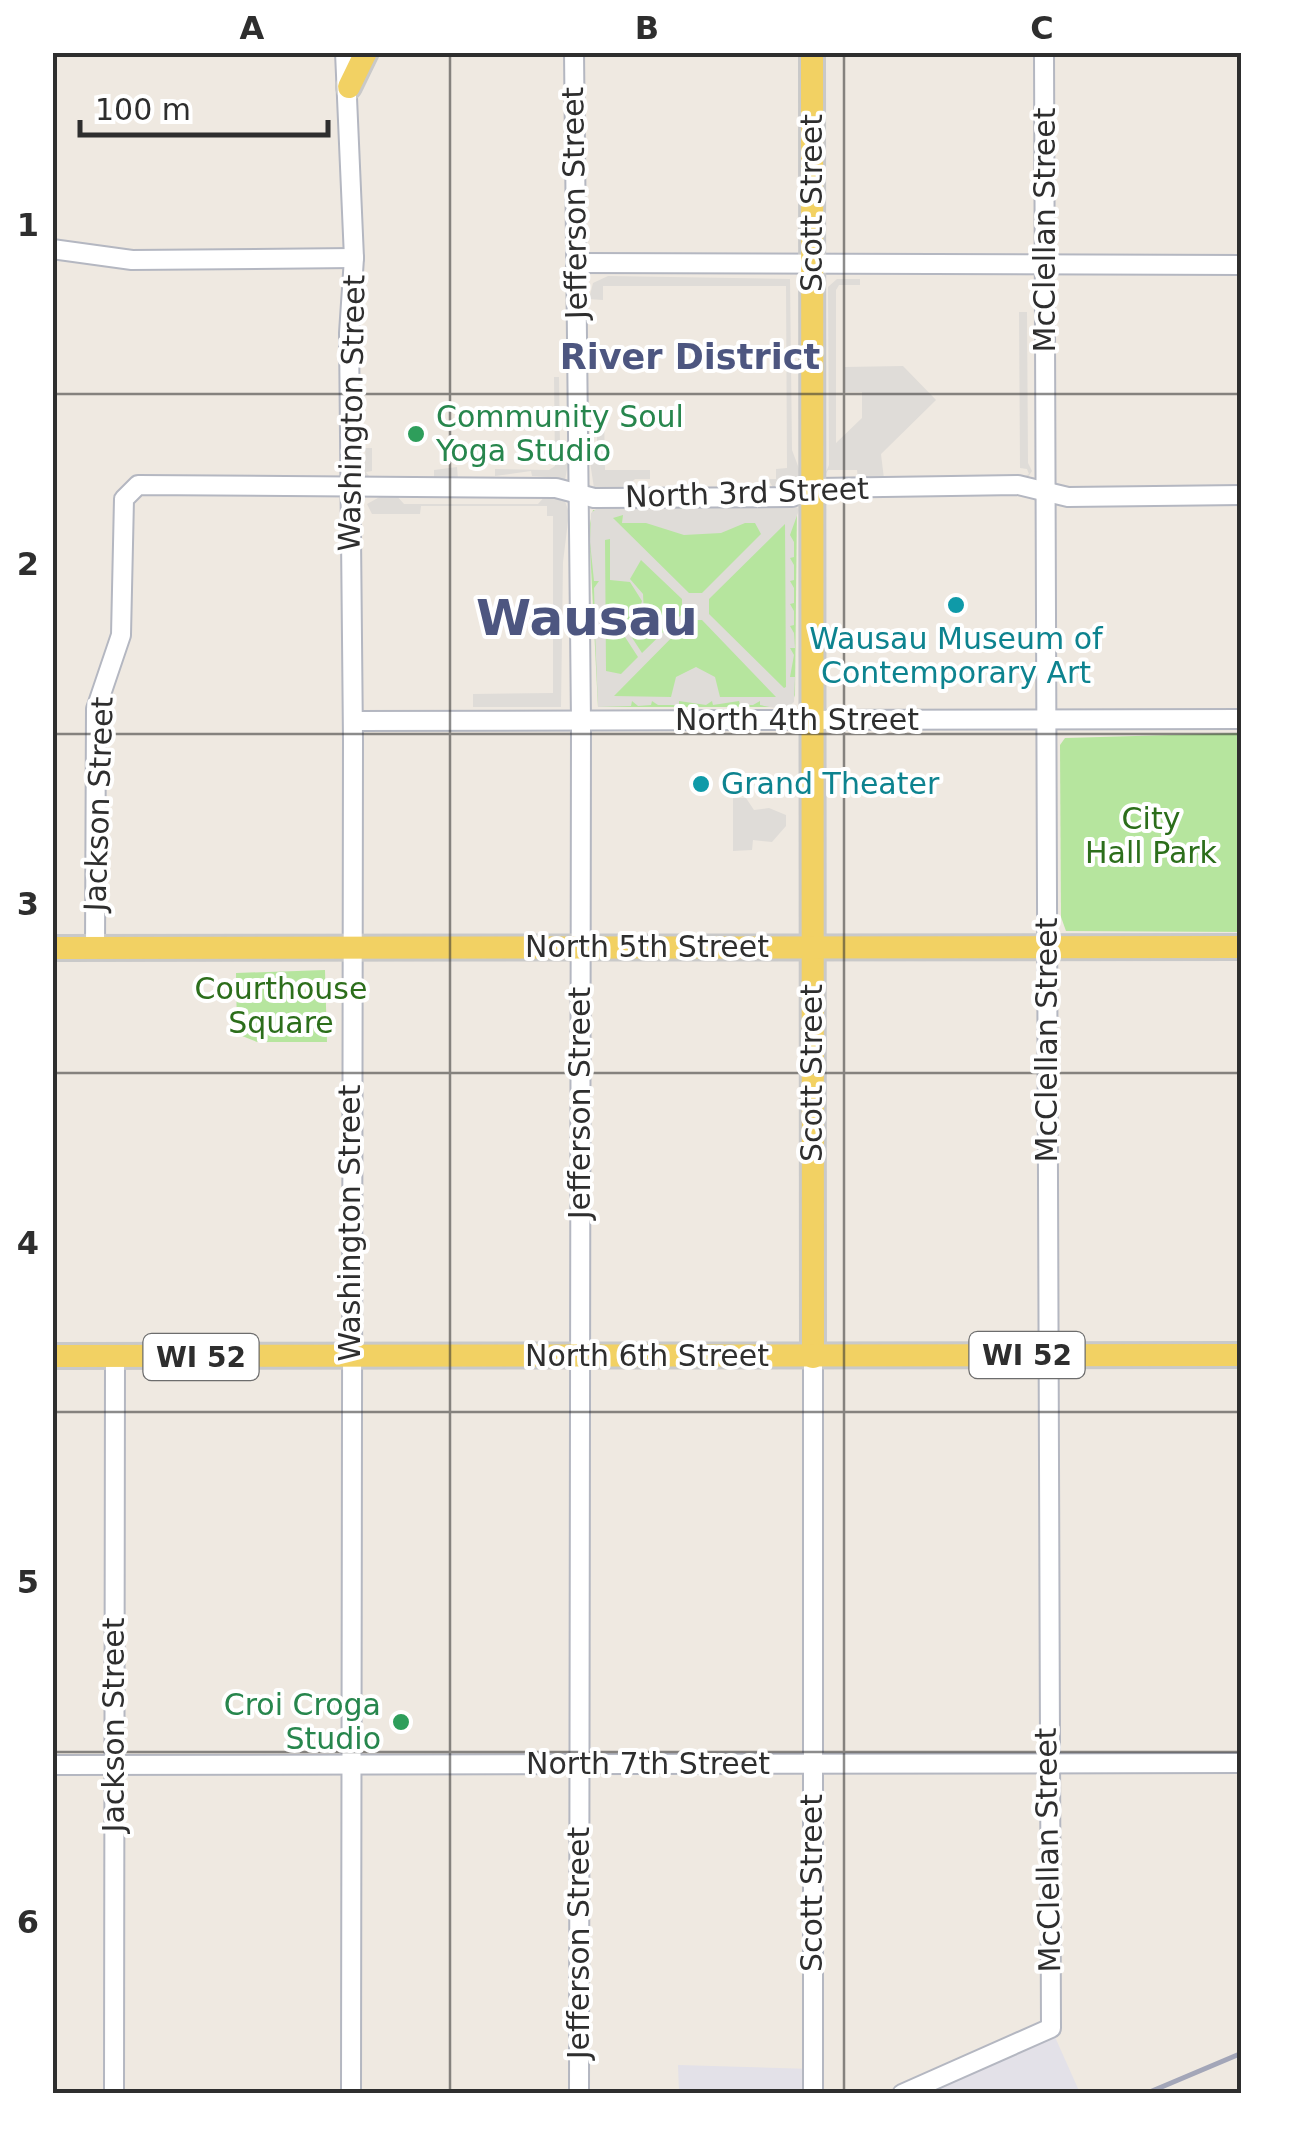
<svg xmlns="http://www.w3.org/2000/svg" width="1294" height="2146" font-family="'DejaVu Sans',sans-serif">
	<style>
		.industrial { fill: #e3e1e8 }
		.green { fill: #b6e59e }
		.plaza { fill: #dfdcd8; fill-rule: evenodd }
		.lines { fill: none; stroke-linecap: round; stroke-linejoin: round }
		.minor-casing { stroke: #b4b7c1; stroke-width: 22 }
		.major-casing { stroke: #c9c9c9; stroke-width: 28 }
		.minor { stroke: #fff; stroke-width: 18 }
		.major { stroke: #f2d163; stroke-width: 22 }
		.rail { stroke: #a3a6b8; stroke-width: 5 }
		.grid { fill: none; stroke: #2e2e2e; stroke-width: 2.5; stroke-opacity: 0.55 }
		.leisure-dot { fill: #2e9e5b; stroke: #fff; stroke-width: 4 }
		.culture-dot { fill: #0f9aa8; stroke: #fff; stroke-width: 4 }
		.labels { text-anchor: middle; stroke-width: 8; stroke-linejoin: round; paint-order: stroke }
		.shield { fill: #fff; stroke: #6d6d6d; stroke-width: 2.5 }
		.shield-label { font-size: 28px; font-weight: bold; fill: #2e2e2e }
		.street-label { font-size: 30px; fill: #2e2e2e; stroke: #fff }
		.leisure-label { font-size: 30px; fill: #27864d; stroke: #fff; text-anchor: start }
		.culture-label { font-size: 30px; fill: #0d838f; stroke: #fff }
		.park-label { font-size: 30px; fill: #2c6e1b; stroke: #fff }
		.quarter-label { font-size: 35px; font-weight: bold; fill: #4d5680; stroke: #fff }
		.town-label { font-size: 50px; font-weight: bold; fill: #4d5680; stroke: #fff }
		.neatline { fill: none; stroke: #2e2e2e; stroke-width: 4 }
		.grid-label { font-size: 32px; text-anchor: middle; font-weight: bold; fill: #2e2e2e }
	</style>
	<rect width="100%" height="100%" fill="#efe9e1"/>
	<g class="industrial">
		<path d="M 1051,2028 L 1080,2093 L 902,2094 Z"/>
		<path d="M 678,2065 L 812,2069 L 813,2093 L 679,2093 Z"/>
	</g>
	<g class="green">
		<path d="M 797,505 L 795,695 L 790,707 L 598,707 L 589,528 L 593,510 Z"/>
		<path d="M 1241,733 L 1241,932 L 1066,931 L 1061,917 L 1060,745 L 1065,738 Z"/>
		<path d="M 325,970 L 327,1042 L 257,1042 L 237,1034 L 236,973 Z"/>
	</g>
	<g class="plaza">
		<path d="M 608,276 L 790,279 L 792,450 L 801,474 L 793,488 L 775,491 L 768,479 L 776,479 L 776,469 L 787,468 L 786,286 L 603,286 L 603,300 L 589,299 L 593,283 Z"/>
		<path d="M 837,279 L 860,279 L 860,285 L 839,285 L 836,290 L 836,443 L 862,418 L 862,392 L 845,392 L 845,367 L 903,366 L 936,400 L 881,454 L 884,479 L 858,479 L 857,470 L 828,470 L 824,477 L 829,465 L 828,287 Z"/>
		<path d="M 1019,312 L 1027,312 L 1028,463 L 1032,471 L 1028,477 L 1021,478 L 1029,474 L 1027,469 L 1020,468 Z"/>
		<path d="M 554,377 L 559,377 L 560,448 L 568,464 L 565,480 L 556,481 L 373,481 L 365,477 L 362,474 L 361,461 L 366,460 L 365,448 L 372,448 L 372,471 L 366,472 L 372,480 L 434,479 L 434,470 L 457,467 L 458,479 L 546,480 L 547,477 L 532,476 L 531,471 L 495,476 L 495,469 L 549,470 L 555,466 Z"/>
		<path d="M 597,412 L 604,412 L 605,470 L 650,470 L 650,479 L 635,479 L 621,492 L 594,488 L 590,462 L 597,461 Z"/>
		<path d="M 385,494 L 395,494 L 404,504 L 538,504 L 546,495 L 564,498 L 569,513 L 563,562 L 561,707 L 473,707 L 473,694 L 553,693 L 553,516 L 547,516 L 547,506 L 421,506 L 420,514 L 372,514 L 367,504 Z"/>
		<path d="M 712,504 L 726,504 L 727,508 L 733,504 L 749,504 L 750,508 L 795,504 L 799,510 L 790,535 L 794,542 L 794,557 L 790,558 L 794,565 L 794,580 L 790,581 L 794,588 L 794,603 L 790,604 L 794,611 L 794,625 L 790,626 L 794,633 L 795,648 L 790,648 L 794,655 L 790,677 L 795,677 L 794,702 L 785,710 L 760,705 L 760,701 L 753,705 L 740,705 L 739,701 L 713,705 L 712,701 L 706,705 L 679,701 L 679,705 L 658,705 L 652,701 L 651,705 L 638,706 L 632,701 L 631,706 L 598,707 L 595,632 L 599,625 L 595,625 L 594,588 L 599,581 L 594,581 L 590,542 L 591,513 L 600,506 L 657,505 L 657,509 L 680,505 L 681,509 L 703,505 L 704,508 ZM 623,515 L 622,523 L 646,523 L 684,535 L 721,533 L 745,523 L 755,523 L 761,534 L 702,593 L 689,593 L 613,518 ZM 785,524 L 786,687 L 784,688 L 709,614 L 709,599 ZM 610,539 L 610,580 L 630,582 L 642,601 L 635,625 L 626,631 L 610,631 L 610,636 L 625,637 L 638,657 L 621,674 L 606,671 L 605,540 ZM 641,560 L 682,599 L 682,614 L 642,653 L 629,633 L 644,614 L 643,594 L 630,579 ZM 689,620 L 702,620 L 776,697 L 720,697 L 715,677 L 696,667 L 676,677 L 671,697 L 614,696 Z"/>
		<path d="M 733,798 L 746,798 L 754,810 L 769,808 L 786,815 L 786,826 L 772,842 L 753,840 L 752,850 L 733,851 Z"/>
	</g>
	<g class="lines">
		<g class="minor-casing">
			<g id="minor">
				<path d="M 345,52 L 354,258 L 349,333 L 353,741 L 351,2094"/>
				<path d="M 574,52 L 581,721 L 579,2094"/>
				<path d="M 52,249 L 132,260 L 354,258"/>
				<path d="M 576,263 L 1242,265"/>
				<path d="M 353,721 L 1242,719"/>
				<path d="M 95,949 L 96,709 L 121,635 L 124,499 L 138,485 L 556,488 L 594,498 L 792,497 L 817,488 L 1018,485 L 1068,497 L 1242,495"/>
				<path d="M 52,1765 L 1242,1763"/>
				<path d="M 114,2094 L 115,1356"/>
				<path d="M 813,2094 L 813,1357"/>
				<path d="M 902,2094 L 1051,2028 L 1044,52"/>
			</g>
		</g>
		<g class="major-casing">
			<g id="major">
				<path d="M 812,52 L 813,1357"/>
				<path d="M 349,87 L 366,52"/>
				<path d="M 52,948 L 1242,947"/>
				<path d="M 52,1356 L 1242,1355"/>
			</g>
		</g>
		<use href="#minor" class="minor"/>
		<use href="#major" class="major"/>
		<path class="rail" d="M 1145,2094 L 1242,2053"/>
	</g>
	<path class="grid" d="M 450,52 L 450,2094M 844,52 L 844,2094M 52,394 L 1242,394M 52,734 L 1242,734M 52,1073 L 1242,1073M 52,1412 L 1242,1412M 52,1752 L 1242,1752"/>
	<g class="leisure-dot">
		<circle cx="416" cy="434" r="10"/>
		<circle cx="401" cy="1722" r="10"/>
	</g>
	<g class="culture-dot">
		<circle cx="956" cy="605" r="10"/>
		<circle cx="701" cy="784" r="10"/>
	</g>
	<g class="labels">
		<g class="shield">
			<rect x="969.5" y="1332" width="115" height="46" rx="8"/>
			<rect x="143.5" y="1334" width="115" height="46" rx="8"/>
		</g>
		<g class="shield-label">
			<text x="1027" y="1365">WI 52</text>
			<text x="201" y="1367">WI 52</text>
		</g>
		<g class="street-label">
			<text transform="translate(575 203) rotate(-91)" y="10">Jefferson Street</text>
			<text transform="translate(812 203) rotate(-90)" y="10">Scott Street</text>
			<text transform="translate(1045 230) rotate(-90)" y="10">McClellan Street</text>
			<text transform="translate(352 413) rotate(-89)" y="10">Washington Street</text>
			<text transform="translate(747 493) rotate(-2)" y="10">North 3rd Street</text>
			<text x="797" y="730">North 4th Street</text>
			<text transform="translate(99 804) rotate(-88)" y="10">Jackson Street</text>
			<text x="647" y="957">North 5th Street</text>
			<text transform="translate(1047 1040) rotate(-90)" y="10">McClellan Street</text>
			<text transform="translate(812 1073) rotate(-90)" y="10">Scott Street</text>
			<text transform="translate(580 1103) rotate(-90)" y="10">Jefferson Street</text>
			<text transform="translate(350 1223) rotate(-90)" y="10">Washington Street</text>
			<text x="647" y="1366">North 6th Street</text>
			<text transform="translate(114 1725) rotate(-90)" y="10">Jackson Street</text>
			<text x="648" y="1774">North 7th Street</text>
			<text transform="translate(1048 1850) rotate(-91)" y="10">McClellan Street</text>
			<text transform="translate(812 1883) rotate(-90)" y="10">Scott Street</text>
			<text transform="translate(579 1943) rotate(-90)" y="10">Jefferson Street</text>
		</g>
		<g class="leisure-label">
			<text x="436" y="427">Community Soul<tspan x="436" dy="34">Yoga Studio</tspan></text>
			<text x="381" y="1715" text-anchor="end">Croi Croga<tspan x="381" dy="34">Studio</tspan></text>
		</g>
		<g class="culture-label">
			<text x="956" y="649">Wausau Museum of<tspan x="956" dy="34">Contemporary Art</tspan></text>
			<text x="721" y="794" text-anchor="start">Grand Theater</text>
		</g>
		<g class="park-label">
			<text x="1151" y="829">City<tspan x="1151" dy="34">Hall Park</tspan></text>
			<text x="281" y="999">Courthouse<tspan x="281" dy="34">Square</tspan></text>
		</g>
		<g class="quarter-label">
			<text x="690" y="369">River District</text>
		</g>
		<g class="town-label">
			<text x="587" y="635">Wausau</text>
		</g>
	</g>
	<rect width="1294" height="2146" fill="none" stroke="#ffffff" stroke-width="110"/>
	<path d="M80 120v15h248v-15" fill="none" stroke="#2e2e2e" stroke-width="5"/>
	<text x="95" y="120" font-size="30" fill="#2e2e2e" stroke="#ffffff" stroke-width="8" paint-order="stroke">100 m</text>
	<rect x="55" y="55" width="1184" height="2036" class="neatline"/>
	<g class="grid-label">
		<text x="252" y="39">A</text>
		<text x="647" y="39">B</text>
		<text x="1042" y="39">C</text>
		<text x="28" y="236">1</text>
		<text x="28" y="575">2</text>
		<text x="28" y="915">3</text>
		<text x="28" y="1254">4</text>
		<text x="28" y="1593">5</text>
		<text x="28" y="1933">6</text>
	</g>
</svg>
